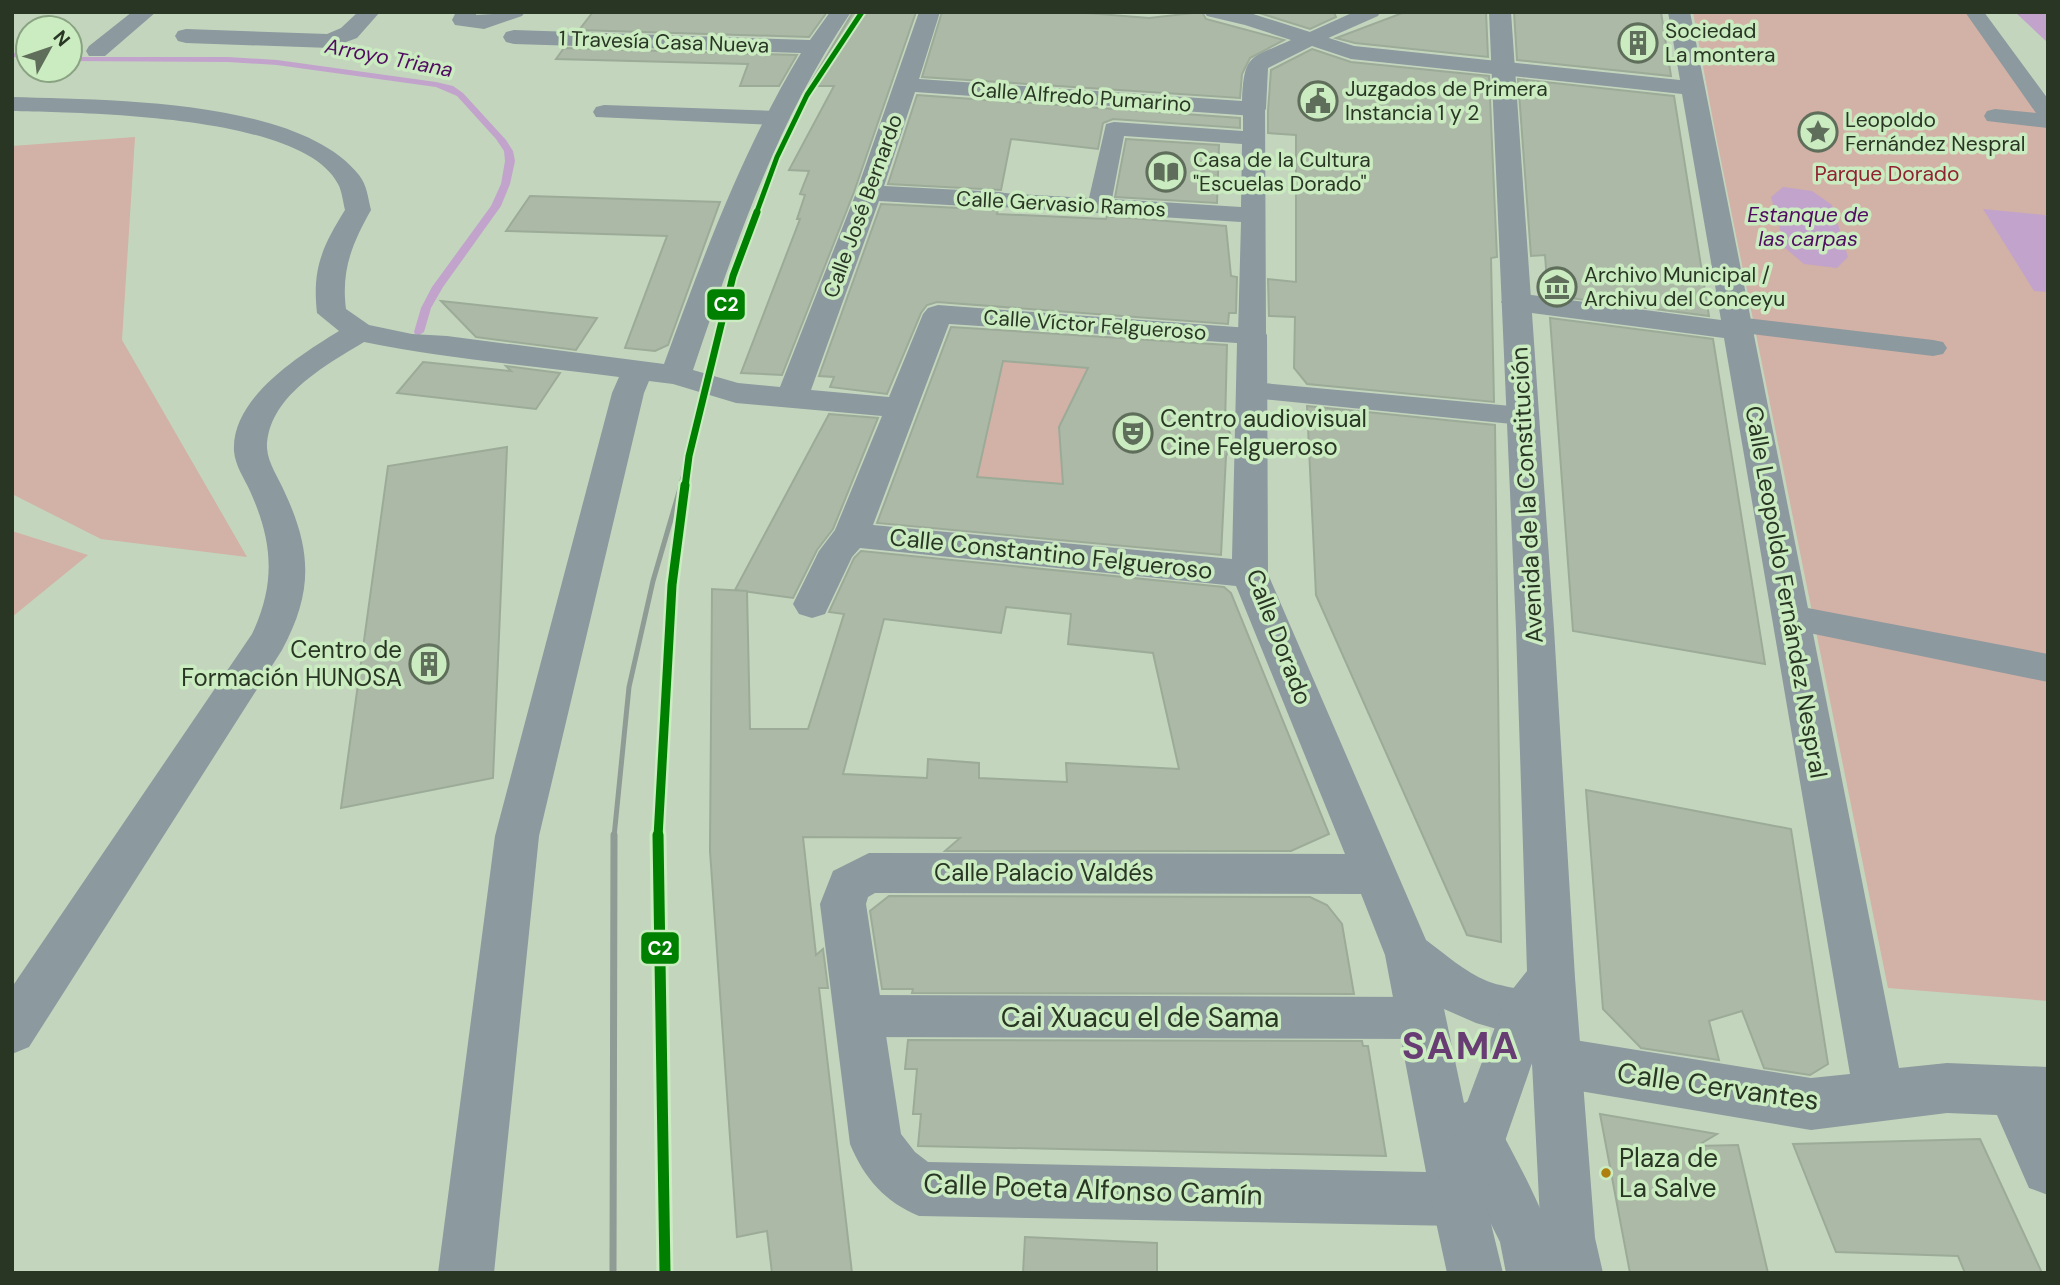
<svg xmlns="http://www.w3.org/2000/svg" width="2060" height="1285" font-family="'DM Sans',sans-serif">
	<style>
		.green { fill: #d2b1a6 }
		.water { fill: #c2a3cc }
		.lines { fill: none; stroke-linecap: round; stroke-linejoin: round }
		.stream { fill: #c2a3cc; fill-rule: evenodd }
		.building { fill: #abb9a6; stroke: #9cab98; stroke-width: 2; fill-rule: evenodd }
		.pedestrian { fill: #8c999e; fill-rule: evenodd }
		.minor { fill: #8c999e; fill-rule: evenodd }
		.tertiary { fill: #8c999e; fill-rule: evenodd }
		.rail-far2 { stroke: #8f9b95; stroke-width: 4.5 }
		.rail-far1 { stroke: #8f9b95; stroke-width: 5 }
		.rail { stroke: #8f9b95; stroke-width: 7 }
		.rail-1-far3-casing { stroke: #caecc0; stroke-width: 9 }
		.rail-1-far2-casing { stroke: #caecc0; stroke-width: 11 }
		.rail-1-far1-casing { stroke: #caecc0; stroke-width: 14 }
		.rail-1-casing { stroke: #caecc0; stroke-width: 17 }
		.rail-1-far3 { stroke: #008000; stroke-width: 5 }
		.rail-1-far2 { stroke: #008000; stroke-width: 7 }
		.rail-1-far1 { stroke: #008000; stroke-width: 9 }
		.rail-1 { stroke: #008000; stroke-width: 11 }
		.bus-dot { fill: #af7f0d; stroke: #caecc0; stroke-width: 2.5 }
		.labels { text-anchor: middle; stroke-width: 7; stroke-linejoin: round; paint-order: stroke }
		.far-poi-label { font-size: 21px; fill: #293624; stroke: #caecc0; text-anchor: start }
		.far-street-label { font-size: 21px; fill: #293624; stroke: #caecc0 }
		.far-water-label { font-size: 21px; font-style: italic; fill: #510c62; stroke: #caecc0 }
		.far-park-label { font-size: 21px; fill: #902332; stroke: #caecc0 }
		.poi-label { font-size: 24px; fill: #293624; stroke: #caecc0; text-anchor: start }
		.street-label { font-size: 24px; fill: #293624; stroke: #caecc0 }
		.near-bus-label { font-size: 26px; fill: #293624; stroke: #caecc0; text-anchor: start }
		.near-street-label { font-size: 28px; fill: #293624; stroke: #caecc0 }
		.near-district-label { font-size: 38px; font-weight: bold; letter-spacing: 2px; fill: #683d74; stroke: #caecc0 }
		.line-badge { stroke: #caecc0; stroke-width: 2.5 }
		.badge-label { font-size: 19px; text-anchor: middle; font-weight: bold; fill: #fff }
	</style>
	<rect width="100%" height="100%" fill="#c3d5bd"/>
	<g class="green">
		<path d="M 1693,12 L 1976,12 L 2048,108 L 2048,1001 L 1888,988 L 1715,131 Z"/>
		<path d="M 135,137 L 122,340 L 247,557 L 101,539 L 12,494 L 12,146 Z"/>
		<path d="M 1003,361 L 1200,376 L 1195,495 L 977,477 Z"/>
		<path d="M 12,531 L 88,555 L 12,617 Z"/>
	</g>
	<g class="water">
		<path d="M 2015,12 L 2048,12 L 2048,43 Z"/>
		<path d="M 1783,187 L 1812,191 L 1832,205 L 1848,257 L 1837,268 L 1804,264 L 1785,248 L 1771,197 Z"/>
		<path d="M 1983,209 L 2045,215 L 2048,219 L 2048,292 L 2034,291 Z"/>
	</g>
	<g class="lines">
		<g class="stream">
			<path d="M 12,53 L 28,54 L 28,58 L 12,57 Z"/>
			<path d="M 70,57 L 228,57 L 277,60 L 436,82 L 453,86 L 463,93 L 506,140 L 513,151 L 515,161 L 510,184 L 501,206 L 443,287 L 431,308 L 424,332 L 419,335 L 415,334 L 414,332 L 421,308 L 432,287 L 491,206 L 501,184 L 505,161 L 504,151 L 496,139 L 457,96 L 436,87 L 277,65 L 228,62 L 70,61 Z"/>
		</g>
	</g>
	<g class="building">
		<path d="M 593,12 L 827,12 L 809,37 L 579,30 Z"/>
		<path d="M 853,12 L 916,12 L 854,192 L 782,375 L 741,373 L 800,219 L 797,219 L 805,195 L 800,194 L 809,171 L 789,170 L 834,86 L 809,86 Z"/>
		<path d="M 942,12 L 1074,12 L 1149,18 L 1202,12 L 1206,19 L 1284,40 L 1250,58 L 1242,74 L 1240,98 L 922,77 Z"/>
		<path d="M 1256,12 L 1334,12 L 1336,17 L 1310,29 Z"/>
		<path d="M 1405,12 L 1486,12 L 1488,57 L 1355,43 L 1336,38 Z"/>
		<path d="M 1514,12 L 1661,12 L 1671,76 L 1517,60 Z"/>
		<path d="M 564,48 L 797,55 L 779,86 L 740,86 L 748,64 L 556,59 Z"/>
		<path d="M 1312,49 L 1351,62 L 1489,76 L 1497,257 L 1491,258 L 1494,402 L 1307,384 L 1294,368 L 1295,317 L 1269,316 L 1268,279 L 1296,282 L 1296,135 L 1268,133 L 1268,111 L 1271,70 Z"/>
		<path d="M 1518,79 L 1674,96 L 1709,316 L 1548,295 L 1545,255 L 1531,256 Z"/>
		<path d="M 917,95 L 1240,118 L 1240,128 L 1113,119 L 1103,123 L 1098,149 L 1011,139 L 1001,190 L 888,184 Z"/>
		<path d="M 1126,139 L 1219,145 L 1217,203 L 1115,197 Z"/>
		<path d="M 530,196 L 720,202 L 668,345 L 655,351 L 625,348 L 667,236 L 506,231 Z"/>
		<path d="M 881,204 L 998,210 L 997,214 L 1106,219 L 1107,216 L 1226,226 L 1231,276 L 1237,277 L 1236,313 L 1229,313 L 1228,324 L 937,302 L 927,305 L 921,313 L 887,394 L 830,387 L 834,377 L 819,376 Z"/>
		<path d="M 441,301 L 597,318 L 576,350 L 476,337 Z"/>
		<path d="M 1550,318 L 1713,339 L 1765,664 L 1573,631 Z"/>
		<path d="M 951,327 L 1227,345 L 1225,425 L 1230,433 L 1232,443 L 1226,456 L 1221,555 L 877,523 ZM 1003,361 L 1088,368 L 1059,427 L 1063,484 L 977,477 Z"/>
		<path d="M 423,362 L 511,371 L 506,366 L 560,373 L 536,409 L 397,393 Z"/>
		<path d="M 1307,406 L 1495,425 L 1501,942 L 1467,935 L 1316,595 Z"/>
		<path d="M 829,414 L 878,418 L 833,529 L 817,550 L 793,598 L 735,590 Z"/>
		<path d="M 507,447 L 493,778 L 341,808 L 388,466 Z"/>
		<path d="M 861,551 L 1224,587 L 1231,593 L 1329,834 L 1291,851 L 945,851 L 960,838 L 803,837 L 816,955 L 823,949 L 828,988 L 819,988 L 852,1273 L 772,1273 L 767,1231 L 737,1237 L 710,851 L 712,589 L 747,591 L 750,729 L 808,729 L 844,614 L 829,612 L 854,558 ZM 1006,607 L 1071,614 L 1068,644 L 1153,653 L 1179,769 L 1066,763 L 1067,782 L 979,778 L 979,763 L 928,759 L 927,778 L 843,774 L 884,619 L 1001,633 Z"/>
		<path d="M 1586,790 L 1791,829 L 1828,1064 L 1810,1075 L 1764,1068 L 1742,1011 L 1709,1021 L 1719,1060 L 1641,1048 L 1603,1009 Z"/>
		<path d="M 889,896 L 1310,897 L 1327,905 L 1342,924 L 1354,994 L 912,993 L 913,989 L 882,989 L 870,911 Z"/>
		<path d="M 908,1040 L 1362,1041 L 1363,1046 L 1368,1046 L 1386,1156 L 918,1146 L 921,1114 L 913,1114 L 917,1069 L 905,1069 Z"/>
		<path d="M 1600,1114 L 1717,1134 L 1697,1146 L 1738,1145 L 1768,1273 L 1630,1273 Z"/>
		<path d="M 1980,1139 L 2042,1273 L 1965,1273 L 1958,1256 L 1836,1252 L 1793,1144 Z"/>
		<path d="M 1025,1237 L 1157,1243 L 1157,1273 L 1023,1273 Z"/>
	</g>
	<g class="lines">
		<g class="pedestrian">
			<path d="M 1354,12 L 1380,12 L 1378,16 L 1317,43 L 1303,43 L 1300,39 L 1303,35 Z"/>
			<path d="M 1965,12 L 1984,12 L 2048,99 L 2048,128 L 1987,121 L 1984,116 L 1987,111 L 1995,109 L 2036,113 Z"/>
			<path d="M 1254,103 L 1262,104 L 1265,109 L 1266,335 L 1262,341 L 1252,343 L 1242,341 L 1238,335 L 1241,222 L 1000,207 L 992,205 L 988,200 L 992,195 L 1000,193 L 1089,198 L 1106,124 L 1114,122 L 1243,131 L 1243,109 L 1246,104 ZM 1124,136 L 1242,144 L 1241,207 L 1112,199 Z"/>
			<path d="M 604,105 L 777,111 L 785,113 L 788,118 L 785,123 L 777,125 L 596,117 L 593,112 L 596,107 Z"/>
			<path d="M 1737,317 L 1933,340 L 1943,342 L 1947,348 L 1943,354 L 1933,356 L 1727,331 L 1723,325 L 1727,319 Z"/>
			<path d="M 1252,382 L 1522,407 L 1532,409 L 1537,416 L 1532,423 L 1522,425 L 1242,397 L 1238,391 L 1242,385 Z"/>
			<path d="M 1792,605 L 2048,654 L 2048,682 L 1780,627 L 1775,618 L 1780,609 Z"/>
			<path d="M 858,995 L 1423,997 L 1439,1003 L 1445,1018 L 1439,1033 L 1423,1039 L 858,1037 L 842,1031 L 836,1016 L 842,1001 Z"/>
		</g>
		<g class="minor">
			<path d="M 132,12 L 156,12 L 105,56 L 89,56 L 86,51 L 89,46 Z"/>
			<path d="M 358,12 L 380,12 L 357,38 L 330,48 L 186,43 L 178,41 L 175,36 L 178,31 L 186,29 L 327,34 L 341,28 Z"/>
			<path d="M 456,12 L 477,12 L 476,15 L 525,12 L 522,16 L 484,29 L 455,25 L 452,20 Z"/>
			<path d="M 830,12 L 851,12 C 775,124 736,243 693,370 L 738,383 L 780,387 L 856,193 L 919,12 L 940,12 L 919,79 L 1242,101 C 1244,53 1250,59 1291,40 L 1245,25 L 1207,16 L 1204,12 L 1250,13 L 1354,46 L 1680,80 L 1668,12 L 1690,12 L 1899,1068 L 1947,1063 L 2048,1067 L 2048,1195 L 2029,1188 L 1997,1115 L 1947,1113 L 1811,1130 L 1556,1087 L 1538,1079 L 1531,1062 L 1538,1045 L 1556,1037 L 1811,1078 L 1850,1074 L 1724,338 L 1516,311 L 1506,308 L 1501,302 L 1506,296 L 1516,293 L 1721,320 L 1682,94 L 1351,59 L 1312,46 L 1268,68 L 1266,109 L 1262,114 L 1254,116 L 915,92 L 884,186 L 1000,192 L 1009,194 L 1013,200 L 1009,206 L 1000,208 L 879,201 L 811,390 L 889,397 L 923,314 L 928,308 L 938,305 L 1263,329 L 1267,335 L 1268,574 L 1426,940 C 1445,954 1465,972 1487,981 C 1505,988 1524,988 1542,995 L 1549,1011 L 1542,1027 L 1525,1034 L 1507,1032 L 1476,1023 L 1444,1009 L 1464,1103 L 1471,1100 L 1489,1108 C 1517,1162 1548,1213 1562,1273 L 1506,1273 L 1500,1242 L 1482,1206 L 1477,1218 L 1458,1226 L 919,1216 C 885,1202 864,1178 850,1144 L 820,904 L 833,871 L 869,853 L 1345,854 L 1236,586 L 860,548 L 852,557 L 825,614 L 812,618 L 799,614 L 793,604 L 819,551 L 835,530 L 882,416 L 736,403 L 673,384 L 649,381 L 644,393 L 539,836 L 494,1273 L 438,1273 L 495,836 L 612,393 L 619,377 C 534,366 447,359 364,342 C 326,365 267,397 267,448 C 268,464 279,478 285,493 C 312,551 313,593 282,650 L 29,1047 L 12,1054 L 12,987 L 252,634 C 276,583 273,542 250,491 C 244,478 235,465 234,451 C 231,398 300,355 339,331 L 317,313 C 312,269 322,247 345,210 C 343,202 342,191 338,184 C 302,114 83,113 12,111 L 12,97 C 104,100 298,98 359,175 C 367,185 368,198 371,210 C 352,244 341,270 346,309 L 369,325 L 412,334 L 447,336 L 664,364 C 703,257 742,151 801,53 L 514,44 L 506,42 L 503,37 L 506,32 L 514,30 L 810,40 ZM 949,324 L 1237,343 L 1232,559 L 873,525 ZM 875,893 L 1361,894 L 1385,955 L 1426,1172 L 928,1162 L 915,1152 L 901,1134 L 866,904 L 868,897 Z"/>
		</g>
		<path class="tertiary" d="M 1489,12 L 1511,12 L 1554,629 L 1575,978 L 1595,1238 L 1603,1273 L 1547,1273 L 1541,1238 L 1532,1063 L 1485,1199 L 1503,1273 L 1447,1273 L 1431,1199 L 1501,1011 L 1508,995 L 1527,971 L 1516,629 Z"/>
		<path class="rail-far2" d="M 680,487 L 689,456"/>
		<path class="rail-far1" d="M 614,837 L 629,687 L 653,581 L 681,485"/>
		<path class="rail" d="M 613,1273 L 614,835"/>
		<g class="rail-1-far3-casing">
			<path id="rail-1-far3" d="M 756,214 L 777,157 L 807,95 L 862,12"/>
		</g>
		<g class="rail-1-far2-casing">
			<path id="rail-1-far2" d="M 685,487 L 689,456 L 733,276 L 757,212"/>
		</g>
		<g class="rail-1-far1-casing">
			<path id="rail-1-far1" d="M 658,837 L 672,585 L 685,485"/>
		</g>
		<g class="rail-1-casing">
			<path id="rail-1" d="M 658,835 L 665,1273"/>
		</g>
		<use href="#rail-1-far3" class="rail-1-far3"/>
		<use href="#rail-1-far2" class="rail-1-far2"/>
		<use href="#rail-1-far1" class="rail-1-far1"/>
		<use href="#rail-1" class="rail-1"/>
	</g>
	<defs>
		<g id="building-ring" transform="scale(2.0125)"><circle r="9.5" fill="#caecc0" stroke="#5f6e5a" stroke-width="1.5"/><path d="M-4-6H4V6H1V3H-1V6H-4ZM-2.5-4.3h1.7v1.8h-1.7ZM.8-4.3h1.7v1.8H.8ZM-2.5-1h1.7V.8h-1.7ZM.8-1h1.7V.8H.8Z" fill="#5f6e5a"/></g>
		<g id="civic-ring" transform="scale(2.0125)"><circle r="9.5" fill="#caecc0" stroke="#5f6e5a" stroke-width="1.5"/><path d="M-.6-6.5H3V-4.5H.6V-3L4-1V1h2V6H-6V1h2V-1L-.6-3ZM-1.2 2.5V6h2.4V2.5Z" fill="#5f6e5a"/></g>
		<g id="sight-ring" transform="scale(2.0125)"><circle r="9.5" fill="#caecc0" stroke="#5f6e5a" stroke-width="1.5"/><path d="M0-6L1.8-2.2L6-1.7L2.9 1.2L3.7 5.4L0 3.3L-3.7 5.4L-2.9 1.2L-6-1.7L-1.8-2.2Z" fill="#5f6e5a"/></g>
		<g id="library-ring" transform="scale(2.0125)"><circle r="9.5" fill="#caecc0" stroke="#5f6e5a" stroke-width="1.5"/><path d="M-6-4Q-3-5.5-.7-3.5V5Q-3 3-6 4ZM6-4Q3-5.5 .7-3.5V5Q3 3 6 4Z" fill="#5f6e5a"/></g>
		<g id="museum-ring" transform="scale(2.0125)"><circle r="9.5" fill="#caecc0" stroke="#5f6e5a" stroke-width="1.5"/><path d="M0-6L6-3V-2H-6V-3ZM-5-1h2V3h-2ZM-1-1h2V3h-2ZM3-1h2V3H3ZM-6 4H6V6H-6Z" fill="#5f6e5a"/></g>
		<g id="theatre-ring" transform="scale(2.0125)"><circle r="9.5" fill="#caecc0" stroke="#5f6e5a" stroke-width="1.5"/><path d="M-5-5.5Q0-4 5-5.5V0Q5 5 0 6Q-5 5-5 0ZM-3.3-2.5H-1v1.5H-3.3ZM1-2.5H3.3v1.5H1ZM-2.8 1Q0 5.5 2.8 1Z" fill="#5f6e5a"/></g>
	</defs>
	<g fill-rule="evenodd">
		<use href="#building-ring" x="1638" y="43"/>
		<use href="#civic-ring" x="1318" y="101"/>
		<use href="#sight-ring" x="1818" y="132"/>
		<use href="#library-ring" x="1166" y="172"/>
		<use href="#museum-ring" x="1557" y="287"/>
		<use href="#theatre-ring" x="1133" y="433"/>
		<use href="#building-ring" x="429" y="664"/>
	</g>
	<circle class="bus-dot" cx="1606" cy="1173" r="6"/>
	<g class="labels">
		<g class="far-poi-label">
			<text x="1665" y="38">Sociedad<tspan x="1665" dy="24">La montera</tspan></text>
			<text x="1345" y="96">Juzgados de Primera<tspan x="1345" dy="24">Instancia 1 y 2</tspan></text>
			<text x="1845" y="127">Leopoldo<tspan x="1845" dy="24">Fernández Nespral</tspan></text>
			<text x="1193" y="167">Casa de la Cultura<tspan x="1193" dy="24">"Escuelas Dorado"</tspan></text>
			<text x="1584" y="282">Archivo Municipal /<tspan x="1584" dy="24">Archivu del Conceyu</tspan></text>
		</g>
		<g class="far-street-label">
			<text transform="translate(664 42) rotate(2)" y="7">1 Travesía Casa Nueva</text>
			<text transform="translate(1081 97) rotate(4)" y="7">Calle Alfredo Pumarino</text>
			<text transform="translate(1061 204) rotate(3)" y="7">Calle Gervasio Ramos</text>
			<text transform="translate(863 206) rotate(-70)" y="7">Calle José Bernardo</text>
			<text transform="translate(1095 325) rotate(4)" y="7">Calle Víctor Felgueroso</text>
		</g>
		<g class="far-water-label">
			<text transform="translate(389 58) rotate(11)" y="7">Arroyo Triana</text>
			<text x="1808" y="222">Estanque de<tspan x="1808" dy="24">las carpas</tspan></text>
		</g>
		<g class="far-park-label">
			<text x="1887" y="181">Parque Dorado</text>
		</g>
		<g class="poi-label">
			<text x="1160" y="427">Centro audiovisual<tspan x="1160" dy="28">Cine Felgueroso</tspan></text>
			<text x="402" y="658" text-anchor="end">Centro de<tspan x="402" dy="28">Formación HUNOSA</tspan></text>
		</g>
		<g class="street-label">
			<text transform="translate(1527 495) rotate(-93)" y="8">Avenida de la Constitución</text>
			<text transform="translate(1051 554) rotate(6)" y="8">Calle Constantino Felgueroso</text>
			<text transform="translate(1786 592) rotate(80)" y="8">Calle Leopoldo Fernández Nespral</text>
			<text transform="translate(1279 637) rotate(69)" y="8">Calle Dorado</text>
			<text x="1044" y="881">Calle Palacio Valdés</text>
		</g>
		<g class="near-bus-label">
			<text x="1619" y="1167">Plaza de<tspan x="1619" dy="30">La Salve</tspan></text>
		</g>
		<g class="near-street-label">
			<text x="1140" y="1027">Cai Xuacu el de Sama</text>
			<text transform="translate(1718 1086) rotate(8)" y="10">Calle Cervantes</text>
			<text transform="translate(1093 1189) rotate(2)" y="10">Calle Poeta Alfonso Camín</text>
		</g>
		<g class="near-district-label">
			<text x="1461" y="1059">SAMA</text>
		</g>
	</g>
	<g class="line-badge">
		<rect x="706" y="288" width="40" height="33" rx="7" fill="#008000"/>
		<rect x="640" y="931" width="40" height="34" rx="7" fill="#008000"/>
	</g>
	<g class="badge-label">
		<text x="726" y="311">C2</text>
		<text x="660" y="955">C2</text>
	</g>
	<rect width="2060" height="1285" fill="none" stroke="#293624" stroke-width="28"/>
	<g transform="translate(49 49) rotate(50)"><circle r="33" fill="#caecc0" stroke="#8aa382" stroke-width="2"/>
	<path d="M0-5L12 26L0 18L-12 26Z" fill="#5f6e5a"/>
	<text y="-10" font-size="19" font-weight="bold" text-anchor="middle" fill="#293624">N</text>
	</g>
</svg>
